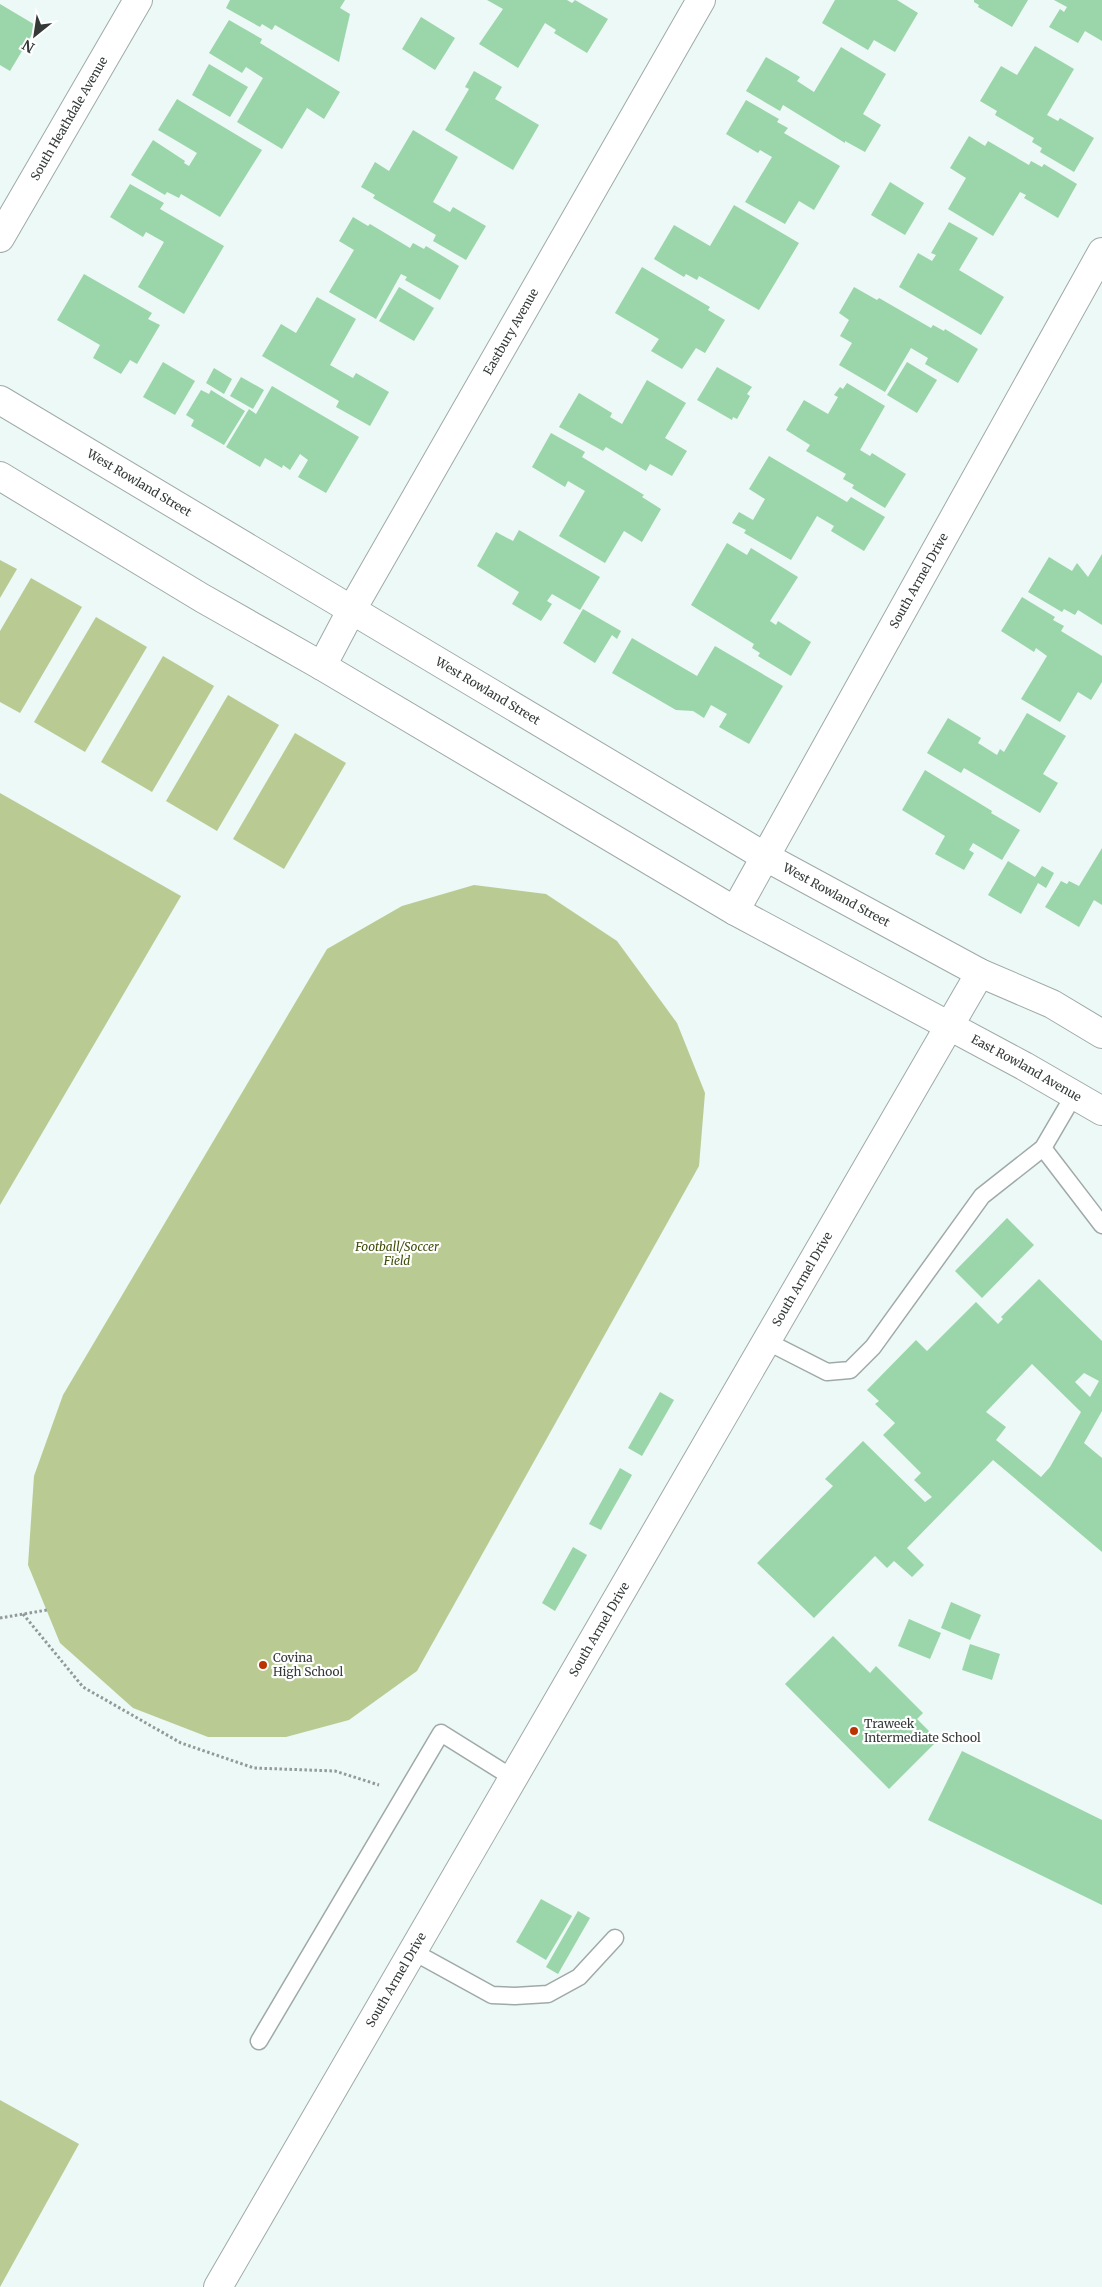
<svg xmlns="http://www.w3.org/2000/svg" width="1102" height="2287" font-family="Merriweather,serif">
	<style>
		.green { fill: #b9cb93 }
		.building { fill: #9bd5aa; fill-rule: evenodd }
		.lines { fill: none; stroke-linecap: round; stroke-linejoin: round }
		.lane-casing { stroke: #9faaa8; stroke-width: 19 }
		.street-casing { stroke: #9faaa8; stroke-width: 30 }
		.secondary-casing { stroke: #9faaa8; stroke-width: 30 }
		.path { stroke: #919a98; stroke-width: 3; stroke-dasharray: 2.5 2.5; stroke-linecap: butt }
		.lane { stroke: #fff; stroke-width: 16 }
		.street { stroke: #fff; stroke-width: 28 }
		.secondary { stroke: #fff; stroke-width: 28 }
		.poi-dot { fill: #b30; stroke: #fff; stroke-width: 2 }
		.labels { text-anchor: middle; stroke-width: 4.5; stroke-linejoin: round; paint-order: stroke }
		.street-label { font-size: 12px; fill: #343938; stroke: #fff }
		.park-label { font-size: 12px; font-style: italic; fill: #3e4e08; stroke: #fff }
		.poi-label { font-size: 12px; fill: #343938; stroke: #fff; text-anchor: start }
	</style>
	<rect width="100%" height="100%" fill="#ecf9f6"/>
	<g class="green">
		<path d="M 0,560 L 17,569 L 0,598 Z"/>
		<path d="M 31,578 L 82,607 L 20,713 L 0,702 L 0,631 Z"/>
		<path d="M 96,617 L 147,647 L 85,752 L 34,722 Z"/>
		<path d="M 163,656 L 214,686 L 152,792 L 101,762 Z"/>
		<path d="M 228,695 L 279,725 L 217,831 L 166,801 Z"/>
		<path d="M 295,733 L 346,763 L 284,869 L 233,839 Z"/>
		<path d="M 0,793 L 181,896 L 0,1205 Z"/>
		<path d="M 474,885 L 546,894 L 617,941 L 677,1023 L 705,1093 L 699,1166 L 417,1671 L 349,1720 L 286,1737 L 208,1737 L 133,1708 L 60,1643 L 28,1565 L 34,1476 L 63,1395 L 327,949 L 402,906 Z"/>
		<path d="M 0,2100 L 79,2144 L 0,2287 Z"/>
	</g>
	<g class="building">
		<path d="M 230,0 L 345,0 L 340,8 L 350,14 L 339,62 L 275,25 L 272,30 L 262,24 L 260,27 L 226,8 Z"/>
		<path d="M 487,0 L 567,0 L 572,3 L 575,0 L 608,19 L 587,53 L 554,33 L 556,30 L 545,23 L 518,68 L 479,44 L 503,9 Z"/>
		<path d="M 835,0 L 897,0 L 918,13 L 895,52 L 874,40 L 868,50 L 822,23 Z"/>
		<path d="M 974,0 L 1028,0 L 1012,27 L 978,7 L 979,5 L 974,2 Z"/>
		<path d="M 1054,0 L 1102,0 L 1102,41 L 1085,31 L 1078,43 L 1049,27 L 1060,9 L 1064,12 L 1067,7 Z"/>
		<path d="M 0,4 L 37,26 L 10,71 L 0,65 Z"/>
		<path d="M 421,17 L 455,38 L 435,70 L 402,49 Z"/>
		<path d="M 229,20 L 262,39 L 260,43 L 340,92 L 324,119 L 307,108 L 282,149 L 237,122 L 263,78 L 246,67 L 242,73 L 209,53 Z"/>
		<path d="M 1035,46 L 1074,69 L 1047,115 L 1058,121 L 1060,118 L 1094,138 L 1074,172 L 1040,152 L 1042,148 L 1032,142 L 1034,138 L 995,115 L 997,111 L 980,101 L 1001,66 L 1017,75 Z"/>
		<path d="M 841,47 L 886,74 L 863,114 L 881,125 L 865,152 L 845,141 L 845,143 L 783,105 L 780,111 L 746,91 L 766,57 L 800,77 L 797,81 L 814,92 Z"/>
		<path d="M 209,64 L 248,87 L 230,117 L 192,95 Z"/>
		<path d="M 474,71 L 502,87 L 495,99 L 539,125 L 513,170 L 445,130 L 469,89 L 465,87 Z"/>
		<path d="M 177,99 L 262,150 L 220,217 L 181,194 L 179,198 L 167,192 L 165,195 L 131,175 L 153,140 L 185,161 L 184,163 L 189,166 L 197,153 L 158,130 Z"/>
		<path d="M 746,100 L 779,119 L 777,122 L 788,128 L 784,133 L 840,166 L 814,210 L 799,201 L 785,224 L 745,202 L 772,157 L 760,150 L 758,153 L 726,134 Z"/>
		<path d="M 413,130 L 458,157 L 433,202 L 450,212 L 453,207 L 486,226 L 466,260 L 433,241 L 436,235 L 373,198 L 375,195 L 361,187 L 375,162 L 389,171 Z"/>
		<path d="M 969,136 L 985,146 L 988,141 L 1029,165 L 1031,161 L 1042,167 L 1044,164 L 1077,184 L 1058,218 L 1024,198 L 1026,195 L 1020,192 L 993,236 L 948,209 L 966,178 L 950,168 Z"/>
		<path d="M 890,182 L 924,203 L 905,235 L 871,215 Z"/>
		<path d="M 130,184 L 164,203 L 160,209 L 224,246 L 184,314 L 138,287 L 164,242 L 146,232 L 143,237 L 110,217 Z"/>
		<path d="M 734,205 L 799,243 L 759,310 L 699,276 L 697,280 L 686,274 L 684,277 L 654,259 L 674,225 L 710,246 Z"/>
		<path d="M 353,217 L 368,226 L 370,224 L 410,248 L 413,243 L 424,249 L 426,246 L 459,266 L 440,300 L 405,280 L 407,277 L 401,274 L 376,319 L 329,292 L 354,250 L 339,241 Z"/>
		<path d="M 949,222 L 978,238 L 959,270 L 1004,297 L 981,335 L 899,287 L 918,253 L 932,261 L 936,255 L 931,253 Z"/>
		<path d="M 642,267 L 710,307 L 708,310 L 725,320 L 705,353 L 696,348 L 682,369 L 651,351 L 659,339 L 615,313 Z"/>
		<path d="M 84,274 L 152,313 L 148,319 L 160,325 L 137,364 L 130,360 L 121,374 L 93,358 L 100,345 L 57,320 Z"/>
		<path d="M 399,287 L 434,308 L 414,341 L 379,321 Z"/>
		<path d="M 854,287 L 877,300 L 879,298 L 931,328 L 933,325 L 944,331 L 945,329 L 978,349 L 958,383 L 925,364 L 928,358 L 911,348 L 885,392 L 839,365 L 852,343 L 840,336 L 849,320 L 839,313 Z"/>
		<path d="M 317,297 L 356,319 L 330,365 L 353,378 L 356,373 L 389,392 L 370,426 L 336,407 L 339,401 L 262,356 L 281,324 L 296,333 Z"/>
		<path d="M 163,362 L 195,381 L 175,415 L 143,397 Z"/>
		<path d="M 907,362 L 937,380 L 917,413 L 887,395 Z"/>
		<path d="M 717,367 L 752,387 L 747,394 L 750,396 L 737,419 L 733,417 L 732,420 L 697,400 Z"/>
		<path d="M 214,368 L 232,379 L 224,394 L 206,383 Z"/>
		<path d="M 241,377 L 264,390 L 253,409 L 230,396 Z"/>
		<path d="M 647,380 L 686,403 L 665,438 L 687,451 L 672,476 L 650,464 L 646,471 L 606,447 L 603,451 L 559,427 L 579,393 L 612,413 L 610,417 L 622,424 Z"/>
		<path d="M 847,383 L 885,406 L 860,450 L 870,456 L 872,453 L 906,474 L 885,508 L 852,488 L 854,485 L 843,479 L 846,474 L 806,451 L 810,445 L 786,430 L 804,400 L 828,414 L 838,397 L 834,395 L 840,387 L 843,389 Z"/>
		<path d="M 272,386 L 359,437 L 326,493 L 298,477 L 308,460 L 300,454 L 290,470 L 283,465 L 282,468 L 265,458 L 260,467 L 226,447 L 249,409 L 256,414 Z"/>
		<path d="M 201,390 L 209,394 L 211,390 L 245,411 L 224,445 L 191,426 L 194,420 L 186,415 Z"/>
		<path d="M 551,433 L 585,452 L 582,457 L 644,495 L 642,497 L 661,509 L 642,542 L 624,531 L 605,563 L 559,536 L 585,491 L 568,481 L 565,487 L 532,467 Z"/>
		<path d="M 769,456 L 847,502 L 851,497 L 885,517 L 864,551 L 831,531 L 834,526 L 817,516 L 791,560 L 744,533 L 746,530 L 732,523 L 739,512 L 753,520 L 765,499 L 749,489 Z"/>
		<path d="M 519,530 L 600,577 L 580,610 L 552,594 L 547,601 L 552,604 L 541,621 L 512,604 L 519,592 L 477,566 L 496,532 L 513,541 Z"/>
		<path d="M 727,543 L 747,555 L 751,548 L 798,577 L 770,621 L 776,625 L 778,621 L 811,642 L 791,676 L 758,656 L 760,653 L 752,648 L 754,644 L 691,605 Z"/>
		<path d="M 1102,554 L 1102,625 L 1078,610 L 1075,615 L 1064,609 L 1062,612 L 1028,592 L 1049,557 L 1072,571 L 1077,563 L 1088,577 Z"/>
		<path d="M 1022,597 L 1055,617 L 1053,620 L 1064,626 L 1061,631 L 1102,656 L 1102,682 L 1091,700 L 1078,692 L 1060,722 L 1021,699 L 1047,656 L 1036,648 L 1034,652 L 1001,631 Z"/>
		<path d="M 583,609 L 621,631 L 617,639 L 612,635 L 595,663 L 563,643 Z"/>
		<path d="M 632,638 L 697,676 L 715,646 L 783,686 L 749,744 L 719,727 L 727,714 L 711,705 L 704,718 L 693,711 L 676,710 L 612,673 Z"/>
		<path d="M 1027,713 L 1066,736 L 1043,774 L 1058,783 L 1040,813 L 964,768 L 961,773 L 927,753 L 948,718 L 981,738 L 978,743 L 997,755 L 1000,749 L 1004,752 Z"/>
		<path d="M 925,770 L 992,811 L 991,813 L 1020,830 L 1002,860 L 973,843 L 969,850 L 974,853 L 964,870 L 935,854 L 945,836 L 902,810 Z"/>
		<path d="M 1102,848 L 1102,905 L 1094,900 L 1079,927 L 1045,907 L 1061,881 L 1067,884 L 1069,881 L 1079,886 Z"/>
		<path d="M 1008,861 L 1035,877 L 1042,866 L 1054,873 L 1046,888 L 1038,883 L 1021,914 L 988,895 Z"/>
		<path d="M 1007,1218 L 1034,1245 L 982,1298 L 955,1271 Z"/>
		<path d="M 1039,1279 L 1102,1341 L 1102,1411 L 1084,1443 L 1102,1458 L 1102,1552 L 993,1460 L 907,1548 L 924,1565 L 912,1577 L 894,1561 L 887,1568 L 875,1556 L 814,1618 L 757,1563 L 833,1486 L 825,1479 L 863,1441 L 925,1502 L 932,1497 L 914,1480 L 921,1473 L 883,1435 L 895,1423 L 875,1404 L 879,1401 L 867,1390 L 916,1340 L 927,1351 L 976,1302 L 998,1324 L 1003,1319 L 1001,1317 ZM 1032,1364 L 1081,1412 L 1050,1467 L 1041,1477 L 996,1440 L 1006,1427 L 986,1412 ZM 1084,1373 L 1099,1381 L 1090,1397 L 1075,1382 Z"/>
		<path d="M 660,1392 L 674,1400 L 642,1456 L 628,1448 Z"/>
		<path d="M 620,1468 L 632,1475 L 601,1530 L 589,1524 Z"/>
		<path d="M 573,1547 L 587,1555 L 555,1611 L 542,1603 Z"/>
		<path d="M 951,1602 L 981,1615 L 970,1640 L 941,1628 Z"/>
		<path d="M 909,1619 L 941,1633 L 930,1659 L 898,1646 Z"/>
		<path d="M 833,1636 L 870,1673 L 876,1666 L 923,1713 L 917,1719 L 938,1740 L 889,1789 L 785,1684 Z"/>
		<path d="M 970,1644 L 1000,1654 L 992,1680 L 962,1670 Z"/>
		<path d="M 962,1751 L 1102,1820 L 1102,1905 L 928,1820 Z"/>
		<path d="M 541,1899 L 572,1916 L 546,1960 L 516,1942 Z"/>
		<path d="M 578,1911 L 590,1918 L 558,1974 L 546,1967 Z"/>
	</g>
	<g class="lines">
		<g class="lane-casing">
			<g id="lane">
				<path d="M 1043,1148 L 1102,1225"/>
				<path d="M 766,1341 L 827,1372 L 850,1370 L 873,1347 L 982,1196 L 1043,1148 L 1074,1095"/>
				<path d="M 412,1951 L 492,1995 L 515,1996 L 548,1994 L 579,1977 L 615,1938"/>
				<path d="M 259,2041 L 441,1733 L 513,1778"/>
			</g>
		</g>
		<g class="street-casing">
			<g id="street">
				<path id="s1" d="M 0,238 L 138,0"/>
				<path id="s2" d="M 322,666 L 351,611 L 701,0"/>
				<path id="s3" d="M 735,911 L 1102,252"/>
				<path id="s4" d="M 218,2287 L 980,973"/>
			</g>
		</g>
		<g class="secondary-casing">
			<g id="secondary">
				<path id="s5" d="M 0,400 L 764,856 L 980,973 L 1052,1004 L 1102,1034"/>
				<path id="s6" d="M 0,476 L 202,598 L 322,666 L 735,911 L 1024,1066 L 1102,1111"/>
			</g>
		</g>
		<g class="path">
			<path d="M 23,1614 L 83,1687 L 181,1743 L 254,1768 L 335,1771 L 379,1785"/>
			<path d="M 0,1618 L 47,1610"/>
		</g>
		<use href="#lane" class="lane"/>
		<use href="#street" class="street"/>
		<use href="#secondary" class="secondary"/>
	</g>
	<g class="poi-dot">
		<circle cx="263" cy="1665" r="5"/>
		<circle cx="854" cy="1731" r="5"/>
	</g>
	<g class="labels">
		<g class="street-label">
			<text dy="4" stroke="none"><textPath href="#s1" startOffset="138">South Heathdale Avenue</textPath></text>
			<text dy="4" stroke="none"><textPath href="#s2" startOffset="384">Eastbury Avenue</textPath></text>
			<text dy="4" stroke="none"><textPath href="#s5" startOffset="162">West Rowland Street</textPath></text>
			<text dy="4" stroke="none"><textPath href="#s3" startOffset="378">South Armel Drive</textPath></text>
			<text dy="4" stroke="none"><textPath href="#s5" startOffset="568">West Rowland Street</textPath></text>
			<text dy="4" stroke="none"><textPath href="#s5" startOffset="972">West Rowland Street</textPath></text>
			<text dy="4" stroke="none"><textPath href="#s6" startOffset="1185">East Rowland Avenue</textPath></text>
			<text dy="4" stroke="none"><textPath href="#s4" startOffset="1165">South Armel Drive</textPath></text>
			<text dy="4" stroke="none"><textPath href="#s4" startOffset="760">South Armel Drive</textPath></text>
			<text dy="4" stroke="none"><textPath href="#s4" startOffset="355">South Armel Drive</textPath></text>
		</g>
		<g class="park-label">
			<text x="397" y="1251">Football/Soccer<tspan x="397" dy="14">Field</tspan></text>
		</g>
		<g class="poi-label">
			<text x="273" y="1662">Covina<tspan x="273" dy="14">High School</tspan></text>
			<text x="864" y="1728">Traweek<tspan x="864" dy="14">Intermediate School</tspan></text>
		</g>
	</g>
	<g transform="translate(35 35) rotate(210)" stroke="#ffffff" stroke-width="4" paint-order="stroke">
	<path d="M0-4L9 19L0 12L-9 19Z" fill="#343938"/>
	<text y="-8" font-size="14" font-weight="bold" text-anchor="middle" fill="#343938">N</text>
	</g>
</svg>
